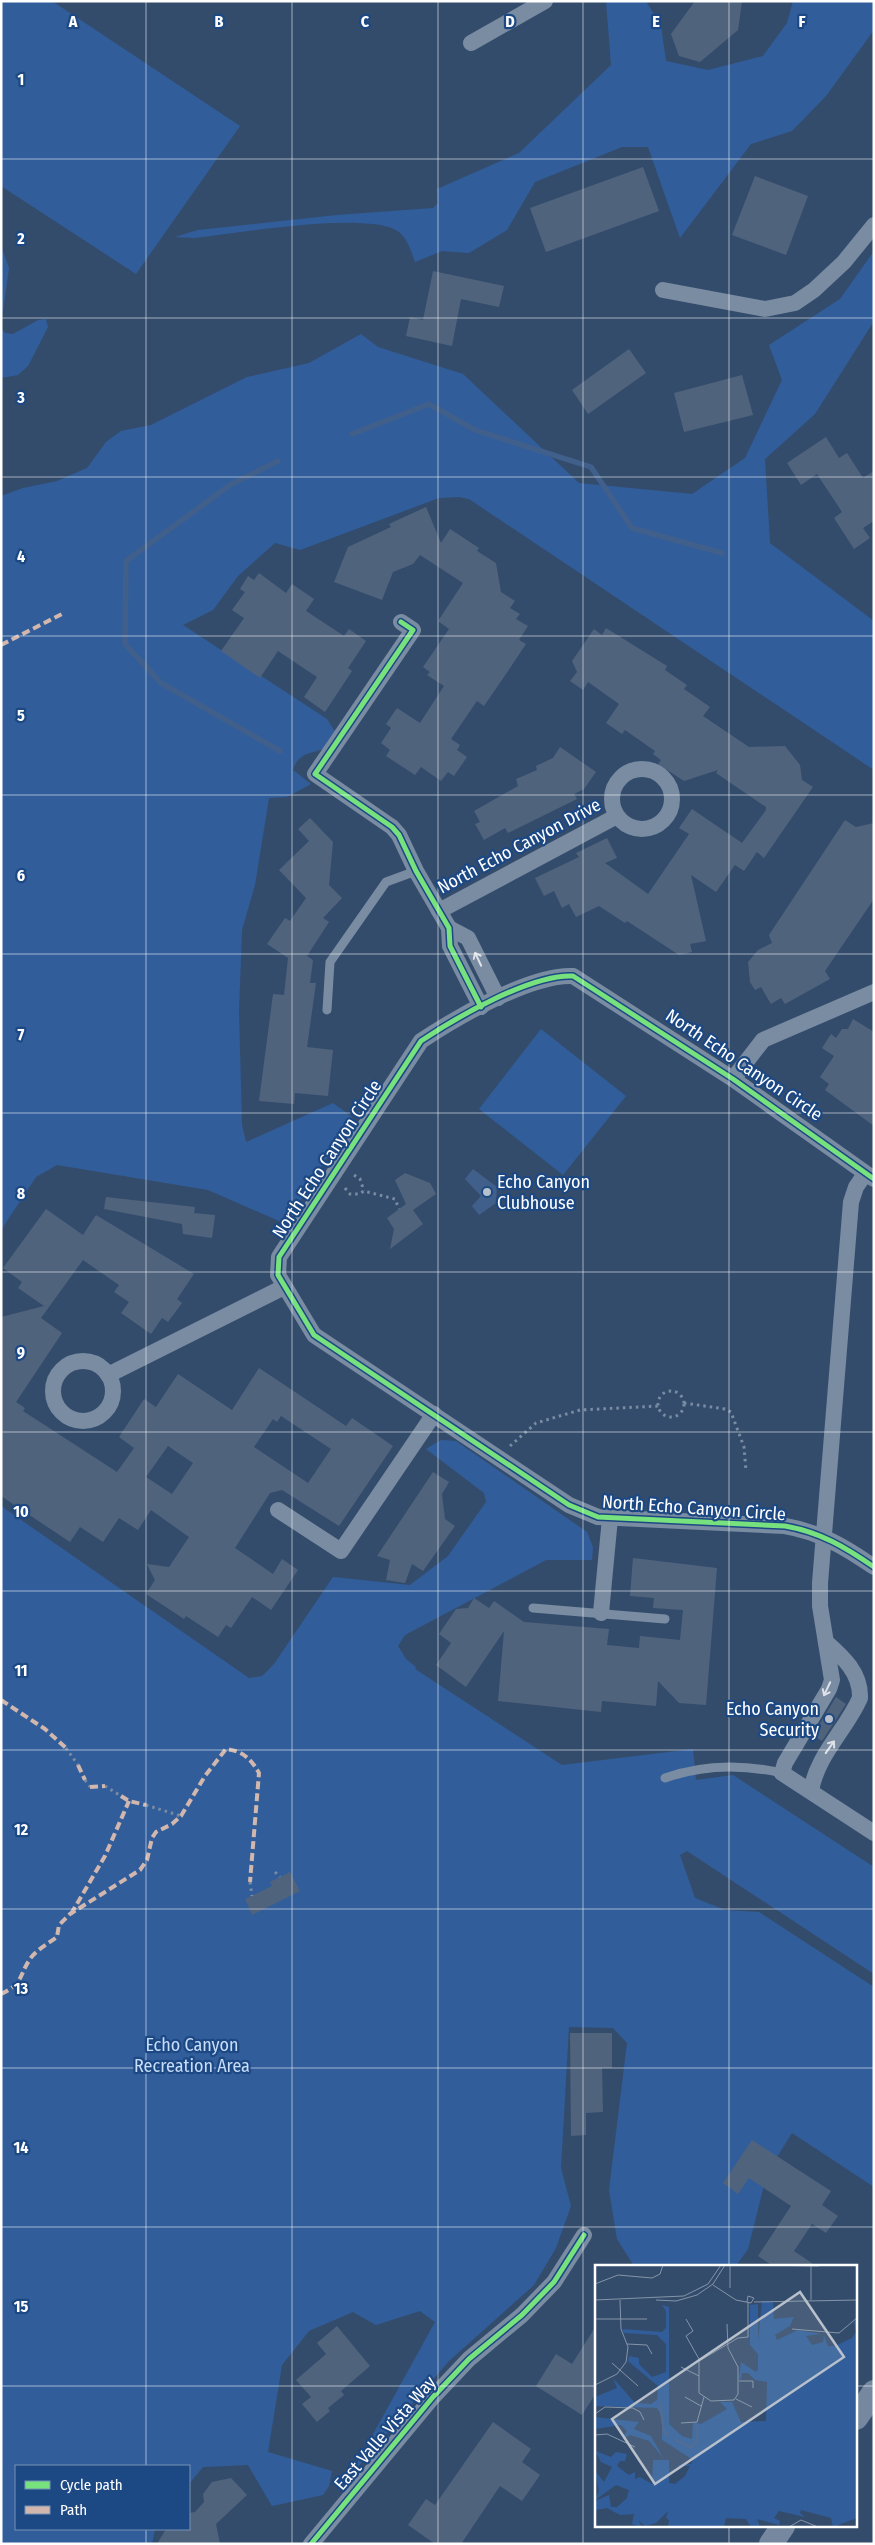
<svg xmlns="http://www.w3.org/2000/svg" width="875" height="2545" font-family="'Fira Sans Condensed',sans-serif">
	<style>
		.green { fill: #315e9b }
		.water { fill: #415f8b }
		.lines { fill: none; stroke-linecap: round; stroke-linejoin: round }
		.stream { stroke: #415f8b; stroke-width: 5.5 }
		.building { fill: #50637d; fill-rule: evenodd }
		.path { stroke: #7a8ca2; stroke-width: 3; stroke-dasharray: 2.5 4; stroke-linecap: butt }
		.lane { stroke: #7a8ca2; stroke-width: 9 }
		.street { stroke: #7a8ca2; stroke-width: 16 }
		.secondary { stroke: #75889f; stroke-width: 24 }
		.quiet { stroke: #d1b7ad; stroke-width: 4; stroke-dasharray: 8 4; stroke-linecap: butt }
		.cycleway-casing { stroke: #1c4884; stroke-width: 8 }
		.cycleway { stroke: #77e17e; stroke-width: 5 }
		.oneway { stroke: #dee2e8 }
		.grid { fill: none; stroke: #fff; stroke-width: 1; stroke-opacity: 0.55 }
		.poi-dot { fill: #b8c0cc; stroke: #1c4884; stroke-width: 2 }
		.labels { text-anchor: middle; stroke-width: 4.5; stroke-linejoin: round; paint-order: stroke }
		.street-label { font-size: 18px; fill: #fff; stroke: #1c4884 }
		.poi-label { font-size: 18px; fill: #fff; stroke: #1c4884; text-anchor: start }
		.park-label { font-size: 18px; fill: #c8ddf8; stroke: #1c4884 }
		.inset-river { fill: none; stroke: #415f8b; stroke-width: 2.5 }
		.inset-road { fill: none; stroke: #8594a7; stroke-width: 1 }
		.view { fill: #b8c0cc; fill-opacity: 0.15; stroke: #b8c0cc; stroke-width: 2.5 }
		.inset-edge { fill: none; stroke: #fff; stroke-width: 2.5 }
		.grid-label { font-size: 16px; text-anchor: middle; font-weight: bold; fill: #fff; stroke: #1c4884; stroke-width: 4.5; stroke-linejoin: round; paint-order: stroke }
	</style>
	<rect width="100%" height="100%" fill="#344c6c"/>
	<g class="green">
		<path d="M 1,1 L 52,1 L 240,126 L 136,274 L 1,186 Z"/>
		<path d="M 606,1 L 646,1 L 661,26 L 666,61 L 708,70 L 763,56 L 787,23 L 793,1 L 874,1 L 874,30 L 826,96 L 792,131 L 751,144 L 680,238 L 648,147 L 622,147 L 535,182 L 507,230 L 469,253 L 442,251 L 415,262 C 411,251 407,236 396,230 C 361,212 238,233 195,238 L 175,237 L 198,230 L 337,215 L 433,208 L 438,203 L 437,189 L 519,153 L 611,65 Z"/>
		<path d="M 1,246 L 9,268 L 1,326 Z"/>
		<path d="M 874,251 L 874,321 L 815,414 L 765,459 L 770,543 L 874,621 L 874,770 L 469,499 L 459,497 L 439,498 L 300,550 L 275,543 L 238,576 L 213,610 L 183,625 L 327,719 L 336,733 C 332,738 328,746 323,749 C 309,754 298,753 293,770 L 311,784 L 287,797 L 269,798 L 255,885 L 242,930 L 239,1011 L 242,1125 L 246,1142 L 333,1103 L 352,1117 L 286,1224 L 208,1190 L 57,1165 L 36,1177 L 1,1230 L 1,496 L 23,488 L 57,481 L 87,468 L 106,442 L 121,431 L 151,425 L 247,377 L 309,363 L 361,334 L 378,347 L 463,374 L 579,483 L 692,494 L 745,458 L 782,380 L 769,345 L 840,299 Z"/>
		<path d="M 46,319 L 48,327 L 28,366 L 18,375 L 1,378 L 3,387 L 1,389 L 1,328 L 5,333 L 13,334 L 38,320 Z"/>
		<path d="M 541,1029 L 626,1096 L 563,1175 L 479,1109 Z"/>
		<path d="M 441,1440 L 456,1441 L 587,1532 L 593,1547 L 592,1560 L 546,1560 L 405,1635 L 398,1646 L 406,1659 L 416,1667 L 415,1669 L 562,1765 L 693,1749 L 696,1780 L 733,1775 L 874,1867 L 874,1974 L 687,1851 L 680,1855 L 695,1898 L 725,1910 L 759,1912 L 874,1987 L 874,2187 L 792,2133 L 767,2173 L 748,2249 L 736,2266 L 634,2266 L 617,2239 L 609,2190 L 627,2043 L 613,2028 L 569,2027 L 561,2168 L 571,2206 L 556,2248 L 534,2285 L 449,2361 L 350,2476 L 435,2322 L 420,2311 L 376,2325 L 353,2312 L 309,2331 L 282,2365 L 268,2452 L 332,2471 L 329,2486 L 323,2495 L 272,2506 L 248,2465 L 203,2467 L 189,2484 L 189,2466 L 16,2466 L 16,2529 L 155,2529 L 152,2544 L 1,2544 L 1,1506 L 249,1678 L 262,1676 L 274,1664 L 333,1577 L 410,1585 L 448,1556 L 486,1502 L 484,1493 L 426,1449 Z"/>
	</g>
	<path class="water" d="M 473,1169 L 497,1187 L 496,1203 L 479,1215 L 472,1206 L 481,1196 L 465,1179 Z"/>
	<g class="lines">
		<g class="stream">
			<path d="M 352,434 L 429,404 L 475,430 L 591,467 L 632,528 L 722,553"/>
			<path d="M 278,461 L 230,485 L 126,561 L 125,644 L 161,683 L 280,751"/>
		</g>
	</g>
	<g class="building">
		<path d="M 695,1 L 742,1 L 738,30 L 700,62 L 679,56 L 671,34 Z"/>
		<path d="M 643,167 L 659,211 L 546,252 L 530,208 Z"/>
		<path d="M 755,176 L 808,196 L 786,255 L 732,235 Z"/>
		<path d="M 433,271 L 504,286 L 499,307 L 461,299 L 452,346 L 406,336 L 410,317 L 423,320 Z"/>
		<path d="M 629,349 L 646,373 L 588,414 L 572,390 Z"/>
		<path d="M 742,375 L 753,415 L 684,432 L 674,393 Z"/>
		<path d="M 826,437 L 839,458 L 847,453 L 863,478 L 874,471 L 874,521 L 863,528 L 870,538 L 854,549 L 834,518 L 842,512 L 817,474 L 801,485 L 787,463 Z"/>
		<path d="M 426,507 L 441,543 L 450,529 L 479,548 L 477,551 L 496,563 L 501,592 L 515,601 L 510,608 L 520,614 L 516,619 L 528,626 L 519,640 L 526,644 L 504,677 L 484,706 L 477,701 L 451,739 L 460,745 L 457,750 L 467,757 L 454,776 L 448,772 L 441,781 L 421,767 L 415,775 L 386,756 L 390,750 L 381,743 L 391,728 L 386,724 L 397,708 L 420,723 L 444,686 L 427,675 L 430,672 L 423,667 L 449,629 L 438,621 L 463,583 L 420,555 L 413,564 L 393,572 L 382,600 L 334,582 L 348,547 L 391,527 L 389,524 Z"/>
		<path d="M 259,573 L 286,593 L 292,584 L 314,599 L 306,611 L 344,636 L 349,629 L 366,641 L 348,668 L 352,671 L 325,712 L 304,697 L 317,677 L 278,651 L 260,678 L 221,651 L 244,618 L 232,610 L 245,592 L 240,589 L 248,576 L 254,580 Z"/>
		<path d="M 606,628 L 667,666 L 665,670 L 687,685 L 684,689 L 710,707 L 703,716 L 749,747 L 785,746 L 800,765 L 802,780 L 813,787 L 764,858 L 757,852 L 744,871 L 735,865 L 716,892 L 691,875 L 706,941 L 690,944 L 692,952 L 679,955 L 627,921 L 625,923 L 599,906 L 576,917 L 569,904 L 562,908 L 554,891 L 544,896 L 535,878 L 579,857 L 576,853 L 607,838 L 617,858 L 605,863 L 648,894 L 689,834 L 679,828 L 692,809 L 742,843 L 766,810 L 766,807 L 716,773 L 718,770 L 684,781 L 658,764 L 661,760 L 653,754 L 655,751 L 625,730 L 622,734 L 606,723 L 619,704 L 588,682 L 583,690 L 570,681 L 577,672 L 572,661 L 594,629 L 602,635 Z"/>
		<path d="M 560,747 L 596,772 L 584,789 L 574,794 L 577,799 L 508,833 L 505,828 L 484,840 L 475,824 L 480,822 L 474,811 L 518,786 L 516,779 L 537,770 L 536,766 L 553,758 Z"/>
		<path d="M 310,818 L 333,842 L 329,885 L 342,898 L 323,918 L 329,922 L 307,956 L 313,960 L 310,983 L 316,983 L 307,1047 L 333,1050 L 328,1096 L 295,1093 L 294,1104 L 259,1101 L 273,994 L 284,995 L 288,958 L 267,944 L 285,918 L 290,921 L 306,898 L 279,870 L 309,841 L 298,829 Z"/>
		<path d="M 845,820 L 856,827 L 874,823 L 874,899 L 825,971 L 830,979 L 785,1004 L 781,998 L 771,1004 L 761,987 L 755,990 L 750,982 L 748,962 L 758,950 L 772,943 L 769,935 Z"/>
		<path d="M 853,1019 L 874,1032 L 874,1126 L 825,1090 L 829,1084 L 820,1077 L 834,1056 L 822,1048 L 831,1034 L 836,1038 L 842,1029 L 848,1029 Z"/>
		<path d="M 405,1173 L 430,1183 L 436,1194 L 413,1210 L 423,1224 L 390,1249 L 394,1229 L 387,1218 L 406,1204 L 395,1180 Z"/>
		<path d="M 106,1197 L 195,1207 L 194,1213 L 215,1215 L 212,1238 L 183,1234 L 182,1224 L 104,1209 Z"/>
		<path d="M 46,1209 L 83,1235 L 96,1215 L 194,1274 L 177,1299 L 182,1303 L 168,1322 L 162,1318 L 151,1334 L 121,1313 L 129,1302 L 114,1292 L 119,1285 L 83,1260 L 41,1318 L 62,1333 L 16,1402 L 25,1408 L 23,1411 L 117,1472 L 134,1448 L 119,1437 L 144,1399 L 156,1407 L 178,1374 L 232,1410 L 259,1368 L 346,1426 L 352,1418 L 393,1446 L 339,1526 L 282,1490 L 270,1493 L 235,1548 L 273,1574 L 282,1559 L 298,1570 L 271,1610 L 252,1597 L 231,1628 L 226,1625 L 218,1637 L 186,1616 L 184,1619 L 146,1594 L 155,1580 L 147,1564 L 169,1567 L 189,1537 L 151,1510 L 138,1530 L 119,1518 L 103,1542 L 80,1527 L 70,1542 L 1,1496 L 1,1317 L 44,1306 L 18,1288 L 22,1282 L 3,1268 ZM 281,1416 L 331,1449 L 308,1483 L 254,1447 L 273,1419 L 277,1422 ZM 168,1446 L 193,1463 L 172,1494 L 146,1477 Z"/>
		<path d="M 433,1472 L 449,1482 L 442,1494 L 445,1519 L 455,1526 L 423,1571 L 412,1564 L 405,1583 L 386,1580 L 390,1560 L 377,1556 Z"/>
		<path d="M 633,1558 L 717,1568 L 706,1705 L 679,1703 L 658,1681 L 656,1706 L 602,1701 L 601,1712 L 498,1701 L 504,1631 L 466,1687 L 436,1665 L 451,1643 L 439,1634 L 456,1609 L 468,1608 L 474,1598 L 489,1608 L 494,1601 L 524,1622 L 609,1629 L 607,1645 L 639,1648 L 640,1636 L 680,1640 L 683,1610 L 653,1608 L 654,1598 L 630,1596 Z"/>
		<path d="M 836,1697 L 846,1704 L 822,1741 L 813,1735 Z"/>
		<path d="M 290,1872 L 300,1891 L 252,1915 L 245,1899 L 272,1886 L 270,1882 Z"/>
		<path d="M 570,2033 L 612,2033 L 612,2068 L 602,2068 L 603,2112 L 586,2113 L 586,2135 L 571,2136 Z"/>
		<path d="M 752,2140 L 831,2191 L 822,2205 L 838,2216 L 826,2233 L 812,2224 L 794,2251 L 816,2266 L 773,2266 L 758,2256 L 791,2206 L 749,2178 L 738,2194 L 723,2183 Z"/>
		<path d="M 337,2326 L 370,2366 L 341,2391 L 344,2395 L 328,2408 L 330,2411 L 317,2422 L 302,2404 L 311,2397 L 296,2380 L 326,2354 L 317,2343 Z"/>
		<path d="M 596,2326 L 596,2393 L 582,2415 L 536,2386 L 556,2354 L 572,2364 Z"/>
		<path d="M 493,2422 L 531,2449 L 522,2462 L 540,2475 L 522,2501 L 500,2486 L 461,2544 L 435,2544 L 408,2525 L 426,2499 L 435,2505 Z"/>
		<path d="M 231,2478 L 247,2495 L 216,2524 L 220,2544 L 157,2544 L 166,2529 L 189,2529 L 189,2513 L 195,2512 L 204,2502 L 203,2494 L 212,2482 Z"/>
	</g>
	<g class="lines">
		<g class="path">
			<path d="M 354,1175 L 360,1179 L 364,1191"/>
			<path d="M 345,1188 L 350,1194 L 359,1194 L 364,1191 L 395,1199 L 399,1209"/>
			<circle cx="671" cy="1404" r="13"/>
			<path d="M 684,1403 L 725,1409 L 731,1412 L 744,1447 L 746,1471"/>
			<path d="M 510,1446 L 536,1423 L 580,1410 L 658,1406"/>
			<path d="M 66,1748 L 78,1765"/>
			<path d="M 85,1780 L 90,1787"/>
			<path d="M 105,1786 L 121,1796"/>
			<path d="M 146,1805 L 181,1816"/>
			<path d="M 275,1872 L 280,1877"/>
			<path d="M 250,1882 L 252,1896"/>
		</g>
		<g class="lane">
			<path d="M 327,1010 L 330,962 L 386,882 L 416,871"/>
			<path d="M 533,1608 L 665,1619"/>
			<path d="M 665,1778 C 704,1764 742,1764 782,1773"/>
		</g>
		<g class="street">
			<path d="M 471,43 L 545,1"/>
			<path d="M 663,290 L 765,309 L 795,303 L 814,290 L 844,262 L 874,225"/>
			<path d="M 401,622 L 413,630 L 315,774 L 392,827 L 399,835 L 416,871 L 449,928 L 450,946 L 481,1007"/>
			<circle cx="642" cy="799" r="30"/>
			<path d="M 439,911 L 617,816"/>
			<path d="M 449,928 L 468,938 L 498,998"/>
			<path d="M 733,1079 L 763,1040 L 874,992"/>
			<path d="M 865,1174 L 856,1187 L 851,1202 L 820,1583 L 820,1606 L 832,1680 L 829,1689 L 785,1763 L 782,1773 L 874,1833"/>
			<path d="M 874,1179 L 733,1079 L 573,976 C 531,974 457,1017 421,1041 L 279,1257 L 278,1275 L 314,1335 L 569,1505 L 598,1517 L 785,1526 C 820,1532 845,1547 874,1567"/>
			<circle cx="83" cy="1391" r="30"/>
			<path d="M 108,1375 L 284,1287"/>
			<path d="M 278,1510 L 341,1551 L 434,1414"/>
			<path d="M 601,1613 L 610,1518"/>
			<path d="M 811,1791 C 817,1755 846,1730 860,1698 C 861,1673 843,1657 826,1642"/>
			<path d="M 311,2544 L 433,2397 L 469,2359 L 522,2315 L 554,2282 L 584,2235"/>
		</g>
		<g class="secondary">
			<path d="M 856,2418 L 874,2392"/>
			<path d="M 771,2544 L 783,2526"/>
		</g>
		<g class="quiet">
			<path d="M 1,645 L 62,614"/>
			<path d="M 1,1700 L 45,1729 L 66,1748"/>
			<path d="M 78,1765 L 85,1780"/>
			<path d="M 90,1787 L 105,1786"/>
			<path d="M 121,1796 L 129,1801 L 146,1805"/>
			<path d="M 71,1914 L 105,1856 L 129,1801"/>
			<path d="M 1,1994 C 24,1983 18,1977 30,1959 C 36,1950 49,1943 57,1937 L 59,1925 L 70,1914 L 140,1870 L 147,1860 L 152,1838 L 156,1832 L 172,1824 L 181,1816 L 205,1776 L 226,1749 C 243,1751 251,1759 259,1773 L 250,1882"/>
		</g>
		<g class="cycleway-casing">
			<g id="cycleway">
				<path d="M 401,622 L 413,630 L 315,774 L 392,827 L 399,835 L 416,871 L 449,928 L 450,946 L 481,1007"/>
				<path d="M 874,1179 L 733,1079 L 573,976 C 531,974 457,1017 421,1041 L 279,1257 L 278,1275 L 314,1335 L 569,1505 L 598,1517 L 785,1526 C 820,1532 845,1547 874,1567"/>
				<path d="M 311,2544 L 433,2397 L 469,2359 L 522,2315 L 554,2282 L 584,2235"/>
			</g>
		</g>
		<use href="#cycleway" class="cycleway"/>
	</g>
	<defs><path id="oneway-shaft" d="M-6 0H5M1.5-3L5.5 0L1.5 3" fill="none" stroke-width="1.6" stroke-linecap="round" stroke-linejoin="round" transform="scale(1.25)"/></defs>
	<g class="oneway">
		<use href="#oneway-shaft" transform="translate(478 959) rotate(-115)"/>
		<use href="#oneway-shaft" transform="translate(827 1689) rotate(115)"/>
		<use href="#oneway-shaft" transform="translate(830 1747) rotate(-55)"/>
	</g>
	<path class="grid" d="M 146,1 L 146,2466M 292,1 L 292,2544M 438,1 L 438,2544M 583,1 L 583,2544M 729,1 L 729,2266M 1,159 L 874,159M 1,318 L 874,318M 1,477 L 874,477M 1,636 L 874,636M 1,795 L 874,795M 1,954 L 874,954M 1,1113 L 874,1113M 1,1272 L 874,1272M 1,1432 L 874,1432M 1,1591 L 874,1591M 1,1750 L 874,1750M 1,1909 L 874,1909M 1,2068 L 874,2068M 1,2227 L 874,2227M 1,2386 L 596,2386M 856,2386 L 874,2386M 729,2526 L 729,2544M 146,2529 L 146,2544"/>
	<g class="poi-dot">
		<circle cx="487" cy="1192" r="5"/>
		<circle cx="829" cy="1719" r="5"/>
	</g>
	<g class="labels">
		<g class="street-label">
			<text transform="translate(519 846) rotate(-28)" y="6">North Echo Canyon Drive</text>
			<text transform="translate(744 1065) rotate(34)" y="6">North Echo Canyon Circle</text>
			<text transform="translate(327 1159) rotate(-57)" y="6">North Echo Canyon Circle</text>
			<text transform="translate(694 1508) rotate(4)" y="6">North Echo Canyon Circle</text>
			<text transform="translate(385 2433) rotate(-49)" y="6">East Valle Vista Way</text>
		</g>
		<g class="poi-label">
			<text x="497" y="1188">Echo Canyon<tspan x="497" dy="21">Clubhouse</tspan></text>
			<text x="819" y="1715" text-anchor="end">Echo Canyon<tspan x="819" dy="21">Security</tspan></text>
		</g>
		<g class="park-label">
			<text x="192" y="2051">Echo Canyon<tspan x="192" dy="21">Recreation Area</tspan></text>
		</g>
	</g>
	<g transform="translate(595 2265)">
		<rect width="262" height="262" fill="#344c6c"/>
		<path d="M 167,36 L 178,37 L 179,54 L 199,52 L 195,61 L 180,70 L 182,75 L 203,65 L 226,69 L 211,71 L 217,80 L 228,77 L 229,70 L 233,81 L 240,81 L 257,73 L 261,67 L 259,57 L 262,53 L 262,253 L 238,262 L 236,253 L 206,245 L 205,248 L 210,252 L 184,246 L 179,253 L 185,256 L 184,260 L 162,254 L 165,262 L 156,262 L 151,254 L 131,253 L 129,262 L 73,262 L 74,255 L 71,253 L 73,246 L 61,258 L 50,261 L 43,255 L 46,260 L 45,262 L 37,259 L 39,249 L 25,250 L 12,243 L 0,245 L 0,236 L 14,230 L 16,242 L 22,242 L 32,233 L 34,225 L 21,220 L 0,235 L 4,226 L 0,206 L 9,217 L 17,202 L 6,197 L 0,186 L 16,192 L 21,187 L 32,189 L 30,196 L 25,196 L 22,201 L 34,210 L 40,207 L 40,214 L 45,212 L 57,219 L 58,195 L 74,195 L 74,218 L 80,219 L 90,211 L 95,201 L 88,201 L 78,209 L 85,202 L 82,200 L 96,199 L 98,195 L 67,175 L 67,152 L 62,143 L 0,141 L 0,132 L 22,123 L 18,113 L 40,138 L 56,139 L 62,135 L 63,121 L 33,96 L 34,91 L 44,93 L 44,99 L 57,112 L 71,107 L 71,79 L 62,70 L 29,68 L 27,64 L 67,67 L 71,63 L 71,46 L 67,40 L 74,42 L 74,159 L 87,171 L 97,174 L 98,157 L 106,159 L 132,144 L 125,137 L 137,137 L 146,157 L 171,156 L 172,117 L 160,115 L 153,108 L 147,108 L 146,115 L 144,113 L 146,97 L 161,107 L 163,105 L 163,89 L 155,80 L 155,40 L 163,39 L 163,76 ZM 0,152 L 44,157 L 39,164 L 56,171 L 69,194 L 54,176 L 35,170 L 27,174 L 32,166 L 26,160 L 0,164 Z" fill="#315e9b"/>
		<path class="inset-river" d="M 65,138 L 69,167 L 75,171M 81,175 L 96,182 L 102,177 L 102,161"/>
		<path class="inset-road" d="M 135,0 L 135,23M 161,0 L 224,1M 0,19 L 23,10 L 57,13 L 65,9 L 68,0M 118,20 L 141,35 L 156,38 L 159,33 L 153,31 L 152,37M 0,35 L 89,31 L 113,19 L 126,0M 61,35 L 81,36 L 102,30 L 118,19 L 130,0M 216,35 L 216,1M 159,37 L 263,35M 0,54 L 52,54M 91,54 L 98,66 L 91,71 L 104,94 L 104,128 L 116,136 L 139,135 L 143,129 L 143,102 L 133,83 L 132,59M 197,64 L 244,68 L 263,52M 32,79 L 52,80 L 57,89M 104,96 L 143,73 L 153,72 L 153,37M 17,98 L 43,121M 86,102 L 104,111M 144,116 L 158,116 L 158,123M 0,120 L 22,109 L 31,97 L 33,82 L 26,64 L 25,35M 90,132 L 106,141M 141,134 L 157,142M 0,149 L 10,142 L 38,143 L 45,147 L 49,155M 86,158 L 102,157 L 109,132M 0,170 L 12,169 L 40,182M 194,262 L 206,255 L 223,262"/>
		<path class="view" d="M 205,27 L 249,92 L 60,219 L 17,154 Z"/>
		<rect width="262" height="262" class="inset-edge"/>
	</g>
	<g class="grid-label">
		<text x="73" y="27">A</text>
		<text x="219" y="27">B</text>
		<text x="365" y="27">C</text>
		<text x="510" y="27">D</text>
		<text x="656" y="27">E</text>
		<text x="802" y="27">F</text>
		<text x="21" y="85">1</text>
		<text x="21" y="244">2</text>
		<text x="21" y="403">3</text>
		<text x="21" y="562">4</text>
		<text x="21" y="721">5</text>
		<text x="21" y="881">6</text>
		<text x="21" y="1040">7</text>
		<text x="21" y="1199">8</text>
		<text x="21" y="1358">9</text>
		<text x="21" y="1517">10</text>
		<text x="21" y="1676">11</text>
		<text x="21" y="1835">12</text>
		<text x="21" y="1994">13</text>
		<text x="21" y="2153">14</text>
		<text x="21" y="2312">15</text>
	</g>
	<rect width="875" height="2545" fill="none" stroke="#ffffff" stroke-width="5"/>
	<rect x="15" y="2465" width="175" height="65" fill="#1c4884" stroke="#7791b5"/>
	<rect x="25" y="2481" width="25" height="8" fill="#77e17e" stroke="#7791b5"/>
	<text x="60" y="2490" font-size="15" fill="#ffffff">Cycle path</text>
	<rect x="25" y="2506" width="25" height="8" fill="#d1b7ad" stroke="#7791b5"/>
	<text x="60" y="2515" font-size="15" fill="#ffffff">Path</text>
</svg>
